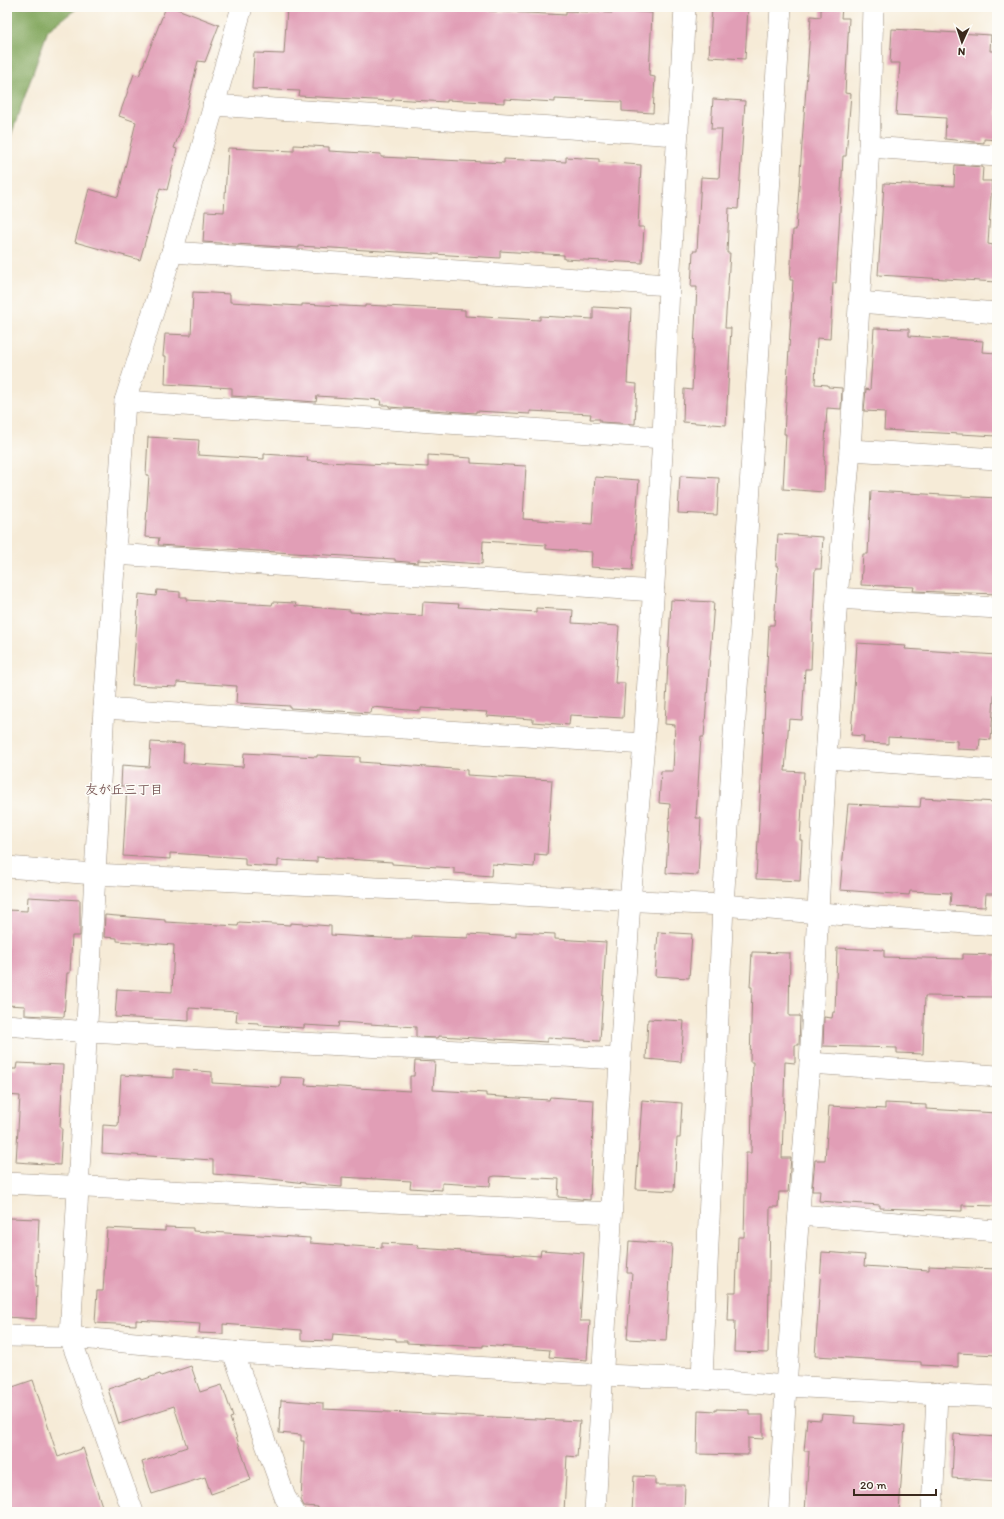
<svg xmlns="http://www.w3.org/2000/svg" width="1004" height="1519" font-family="Itim,'Klee One',sans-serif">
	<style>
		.forest { fill: #81a65c; stroke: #5e683d }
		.building { fill: #e19eb6 }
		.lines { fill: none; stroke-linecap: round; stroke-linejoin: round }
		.minor-casing { stroke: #988a7a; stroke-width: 22 }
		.minor { stroke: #fff; stroke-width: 21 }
		.labels { text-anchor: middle; stroke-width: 3; stroke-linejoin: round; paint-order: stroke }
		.neighbourhood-label { font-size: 13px; font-weight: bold; fill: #755353; stroke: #fdfcf7 }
	</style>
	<rect width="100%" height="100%" fill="#fdfcf7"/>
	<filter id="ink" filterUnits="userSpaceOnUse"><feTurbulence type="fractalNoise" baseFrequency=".025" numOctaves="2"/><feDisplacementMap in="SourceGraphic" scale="8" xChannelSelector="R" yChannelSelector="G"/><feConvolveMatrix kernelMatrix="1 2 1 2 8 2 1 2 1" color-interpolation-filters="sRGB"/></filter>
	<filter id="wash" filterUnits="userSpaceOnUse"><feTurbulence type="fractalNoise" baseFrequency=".012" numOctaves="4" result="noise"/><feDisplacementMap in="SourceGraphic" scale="16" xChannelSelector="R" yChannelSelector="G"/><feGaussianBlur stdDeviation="0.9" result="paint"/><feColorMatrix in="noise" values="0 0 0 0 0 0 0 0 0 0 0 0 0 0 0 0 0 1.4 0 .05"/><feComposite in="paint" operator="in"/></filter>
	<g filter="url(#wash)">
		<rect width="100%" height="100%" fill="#f6ebd7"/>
		<path class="forest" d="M 7,7 L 79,7 L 48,30 L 7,147 Z"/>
		<g id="blocks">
			<g class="building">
				<path d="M 166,7 L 172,7 L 219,25 L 205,62 L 198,61 L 183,124 L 174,148 L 177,149 L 167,190 L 160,188 L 140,260 L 75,242 L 89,189 L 118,197 L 136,122 L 119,116 L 134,74 L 139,76 Z"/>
				<path d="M 287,7 L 489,7 L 489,11 L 566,15 L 566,11 L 612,13 L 612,10 L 652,13 L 649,76 L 655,77 L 653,113 L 622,111 L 622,102 L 555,99 L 555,102 L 504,99 L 504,103 L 447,100 L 447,102 L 392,99 L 392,101 L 299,96 L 300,91 L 252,89 L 254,53 L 284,54 Z"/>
				<path d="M 821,7 L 842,8 L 841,18 L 849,18 L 845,93 L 851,94 L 846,156 L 843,156 L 836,283 L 833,283 L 830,339 L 817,338 L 815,384 L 828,385 L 828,387 L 842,388 L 841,409 L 827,408 L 824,460 L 825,461 L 824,492 L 783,489 L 786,434 L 784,434 L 793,280 L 790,280 L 793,230 L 796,230 L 811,16 L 821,17 Z"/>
				<path d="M 712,8 L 748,9 L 745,59 L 709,57 Z"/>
				<path d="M 892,29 L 991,35 L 990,51 L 997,51 L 997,140 L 984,139 L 984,143 L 945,139 L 946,118 L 896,115 L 900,63 L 890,63 Z"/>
				<path d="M 713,99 L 745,101 L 738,209 L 729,208 L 727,253 L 730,253 L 725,328 L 731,328 L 726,425 L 683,422 L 684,389 L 692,390 L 697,287 L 691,287 L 693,251 L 697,251 L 701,177 L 719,178 L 722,129 L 711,129 Z"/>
				<path d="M 294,145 L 329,147 L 329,151 L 381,154 L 381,157 L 504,163 L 504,159 L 566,162 L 566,157 L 599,159 L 599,162 L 641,165 L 638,227 L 644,227 L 642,263 L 564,259 L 564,255 L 500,251 L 500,258 L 299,246 L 299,248 L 203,242 L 205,211 L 224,212 L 228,148 L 294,151 Z"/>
				<path d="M 955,165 L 983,167 L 982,181 L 992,181 L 988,244 L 993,245 L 993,249 L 997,249 L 997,282 L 878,275 L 884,183 L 954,186 Z"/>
				<path d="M 193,292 L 230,294 L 230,302 L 302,306 L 302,304 L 365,307 L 365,305 L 465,310 L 465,316 L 540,320 L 540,316 L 593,319 L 593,307 L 631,309 L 627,383 L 637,384 L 635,424 L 600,422 L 600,419 L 590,419 L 591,414 L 530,411 L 530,414 L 476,411 L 476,413 L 389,407 L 389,405 L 380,405 L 381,400 L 317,396 L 316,402 L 232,396 L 232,388 L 165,384 L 166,356 L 163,356 L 165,334 L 191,335 Z"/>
				<path d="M 874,328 L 909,329 L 909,336 L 983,341 L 982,352 L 997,353 L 997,436 L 884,430 L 885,412 L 864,411 L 866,389 L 870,390 Z"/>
				<path d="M 148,437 L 199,440 L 198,455 L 264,459 L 264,454 L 308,457 L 307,461 L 428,467 L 428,455 L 471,458 L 471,463 L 526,466 L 523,519 L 592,524 L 595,477 L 639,480 L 632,570 L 591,567 L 592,552 L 546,549 L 546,545 L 483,541 L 482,564 L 418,560 L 418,563 L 395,561 L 395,559 L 158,545 L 159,538 L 145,537 L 149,475 L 146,475 Z"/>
				<path d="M 680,476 L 719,478 L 717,515 L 678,513 Z"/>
				<path d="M 871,491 L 997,498 L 997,594 L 913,591 L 914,587 L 861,585 L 863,554 L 868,554 Z"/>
				<path d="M 778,534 L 823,537 L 821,569 L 815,569 L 811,669 L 805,669 L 802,720 L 789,719 L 785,771 L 804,772 L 800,840 L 802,840 L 800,881 L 756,879 L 769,625 L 774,625 L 778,566 L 776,566 Z"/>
				<path d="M 157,590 L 180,592 L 180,597 L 187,597 L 187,600 L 272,605 L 273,602 L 296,603 L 295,606 L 350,610 L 350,612 L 422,616 L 423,602 L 459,604 L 458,607 L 536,612 L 536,608 L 573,610 L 572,623 L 619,626 L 615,683 L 625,683 L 623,718 L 570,715 L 569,725 L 533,722 L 533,719 L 486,716 L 487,712 L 421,708 L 421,711 L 372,707 L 371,713 L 290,708 L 290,706 L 236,703 L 237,686 L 177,682 L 177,687 L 132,685 L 139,594 L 156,596 Z"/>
				<path d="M 671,600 L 714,602 L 704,737 L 701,737 L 696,818 L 701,818 L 698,875 L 666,873 L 670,804 L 659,803 L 661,771 L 673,771 L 675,725 L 665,724 Z"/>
				<path d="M 857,643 L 906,646 L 905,649 L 997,655 L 997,684 L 995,684 L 991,740 L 980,739 L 979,750 L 957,749 L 957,741 L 888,737 L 888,744 L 863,743 L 864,736 L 851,735 Z"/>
				<path d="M 151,742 L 184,744 L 183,763 L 243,767 L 244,753 L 317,757 L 317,755 L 360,757 L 360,762 L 467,770 L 467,775 L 552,780 L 547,855 L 535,854 L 534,867 L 492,864 L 491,876 L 454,873 L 454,868 L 392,864 L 392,862 L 317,857 L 317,862 L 278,860 L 278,867 L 245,865 L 245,858 L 170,853 L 170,859 L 123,856 L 127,786 L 121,786 L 122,765 L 149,767 Z"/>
				<path d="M 921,798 L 997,802 L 997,894 L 986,894 L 985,907 L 950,905 L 951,893 L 910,891 L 909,895 L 840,890 L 848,804 L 920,807 Z"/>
				<path d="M 28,897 L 80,900 L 80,936 L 72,936 L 70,973 L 67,973 L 64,1017 L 25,1015 L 25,1006 L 7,1005 L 7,910 L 27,911 Z"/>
				<path d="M 105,915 L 165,920 L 165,922 L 238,926 L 239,922 L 290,925 L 290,923 L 331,926 L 331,935 L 398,939 L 412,939 L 412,936 L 468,938 L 468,934 L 516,937 L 516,932 L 555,934 L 555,939 L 606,942 L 600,1041 L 547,1038 L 547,1042 L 439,1036 L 439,1037 L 437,1038 L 416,1037 L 416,1027 L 339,1022 L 338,1027 L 304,1025 L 304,1028 L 259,1025 L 259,1023 L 236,1022 L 237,1011 L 189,1008 L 189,1021 L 115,1017 L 117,989 L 172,992 L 174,945 L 117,941 L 117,938 L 104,937 Z"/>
				<path d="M 658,932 L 692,934 L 689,978 L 655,976 Z"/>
				<path d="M 837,948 L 884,950 L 884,957 L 963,959 L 963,954 L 997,955 L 995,997 L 925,996 L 923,1054 L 897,1053 L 897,1048 L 823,1046 L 824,1017 L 832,1018 L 833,1012 L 835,1012 Z"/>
				<path d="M 752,952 L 790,953 L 789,1016 L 800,1016 L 799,1045 L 795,1045 L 795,1063 L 785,1062 L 782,1158 L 791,1158 L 788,1192 L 779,1192 L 778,1207 L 770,1207 L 768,1353 L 734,1352 L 735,1321 L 728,1321 L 729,1292 L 736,1292 L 738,1237 L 744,1237 L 746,1153 L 751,1153 L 753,1062 L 750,1062 L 752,987 L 750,987 Z"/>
				<path d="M 648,1019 L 684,1021 L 681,1062 L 646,1059 Z"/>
				<path d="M 415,1061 L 435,1062 L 433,1090 L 486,1093 L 486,1096 L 549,1100 L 550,1097 L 594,1100 L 590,1200 L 558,1197 L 559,1179 L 495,1176 L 491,1177 L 490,1186 L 442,1183 L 442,1190 L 410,1188 L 411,1181 L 342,1177 L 342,1187 L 305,1184 L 305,1183 L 262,1178 L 213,1174 L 213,1160 L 102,1153 L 103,1125 L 118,1126 L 121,1075 L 173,1078 L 173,1069 L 212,1072 L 212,1083 L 280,1087 L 281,1077 L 306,1078 L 305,1085 L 410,1091 L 410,1076 L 414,1076 Z"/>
				<path d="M 17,1063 L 63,1065 L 60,1128 L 62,1128 L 60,1165 L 16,1162 L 20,1096 L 7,1095 L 7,1069 L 16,1069 Z"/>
				<path d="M 642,1100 L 682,1103 L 680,1138 L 677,1138 L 674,1191 L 636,1189 Z"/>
				<path d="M 885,1103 L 926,1105 L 926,1109 L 997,1113 L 997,1206 L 962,1205 L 962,1211 L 880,1208 L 880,1205 L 819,1201 L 820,1191 L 812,1191 L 815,1160 L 825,1160 L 829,1106 L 885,1109 Z"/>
				<path d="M 9,1218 L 39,1219 L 36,1286 L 37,1286 L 36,1319 L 7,1317 L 7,1248 Z"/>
				<path d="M 165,1227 L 193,1228 L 193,1231 L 310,1238 L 310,1243 L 382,1248 L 382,1243 L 418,1245 L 417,1248 L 540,1256 L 541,1250 L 584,1253 L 580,1321 L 590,1321 L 587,1360 L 549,1357 L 550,1350 L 483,1345 L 483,1347 L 407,1343 L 407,1341 L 396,1341 L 396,1339 L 333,1334 L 332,1341 L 301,1340 L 301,1330 L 223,1324 L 223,1334 L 199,1333 L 200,1324 L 136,1320 L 136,1325 L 95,1323 L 97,1291 L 103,1291 L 107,1228 L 165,1231 Z"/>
				<path d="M 629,1241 L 672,1244 L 666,1341 L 627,1339 L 632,1273 L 627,1273 Z"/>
				<path d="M 822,1252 L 865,1255 L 864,1266 L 929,1270 L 929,1266 L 997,1269 L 997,1355 L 958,1353 L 958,1367 L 921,1365 L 921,1362 L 815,1356 Z"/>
				<path d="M 191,1366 L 200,1392 L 222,1385 L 233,1417 L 230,1418 L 251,1480 L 211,1494 L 205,1477 L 152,1494 L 142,1462 L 187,1447 L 174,1406 L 119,1424 L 108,1389 L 141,1378 L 142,1380 L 160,1374 L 161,1376 Z"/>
				<path d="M 33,1380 L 58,1457 L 83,1448 L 104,1512 L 7,1512 L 7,1389 Z"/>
				<path d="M 281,1400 L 323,1403 L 323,1409 L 580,1421 L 577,1457 L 567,1456 L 564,1512 L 518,1509 L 518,1512 L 435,1512 L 406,1510 L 406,1512 L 317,1512 L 318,1507 L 304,1506 L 301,1500 L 304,1441 L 301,1441 L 301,1435 L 279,1433 Z"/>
				<path d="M 716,1409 L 749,1410 L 749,1415 L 763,1415 L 763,1439 L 748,1438 L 748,1455 L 697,1454 L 698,1410 L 716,1411 Z"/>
				<path d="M 822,1414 L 855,1416 L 854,1423 L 905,1426 L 899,1512 L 805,1512 L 809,1451 L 804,1451 L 807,1419 L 821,1420 Z"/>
				<path d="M 954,1434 L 997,1437 L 997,1481 L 952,1478 Z"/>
				<path d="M 634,1476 L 655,1477 L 655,1485 L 685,1485 L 684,1512 L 632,1512 Z"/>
			</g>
		</g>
	</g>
	<g filter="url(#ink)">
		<use href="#blocks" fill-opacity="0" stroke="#988a7a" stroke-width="1"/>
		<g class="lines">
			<g class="minor-casing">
				<g id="minor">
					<path d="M 213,105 L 677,135"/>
					<path d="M 869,147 L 997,156"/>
					<path d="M 172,252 L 669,285"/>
					<path d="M 859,302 L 997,313"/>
					<path d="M 125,401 L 663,438"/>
					<path d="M 850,450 L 997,459"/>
					<path d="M 115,554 L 654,591"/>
					<path d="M 837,598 L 997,608"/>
					<path d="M 104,708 L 644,744"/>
					<path d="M 826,758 L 997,770"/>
					<path d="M 7,867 L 94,874 L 723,905 L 818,913 L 997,925"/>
					<path d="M 7,1025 L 87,1032 L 620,1059"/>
					<path d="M 810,1063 L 997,1076"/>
					<path d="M 7,1183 L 611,1213"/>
					<path d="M 799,1215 L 997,1231"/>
					<path d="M 7,1336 L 70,1337 L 233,1352 L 603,1375 L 702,1379 L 786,1386 L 997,1397"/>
					<path d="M 233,1352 L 285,1497 L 294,1512"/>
					<path d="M 702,1379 L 723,905 L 781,7"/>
					<path d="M 133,1512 L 70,1337 L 104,708 L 115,554 L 125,401 L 172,252 L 242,7"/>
					<path d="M 595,1512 L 620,1059 L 630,901 L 644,744 L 663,438 L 669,285 L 685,7"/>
					<path d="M 779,1512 L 786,1386 L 810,1063 L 826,758 L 837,598 L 850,450 L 869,147 L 873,7"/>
					<path d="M 932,1512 L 937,1393"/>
				</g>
			</g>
			<use href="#minor" class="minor"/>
		</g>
	</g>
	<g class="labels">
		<g class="neighbourhood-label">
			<text x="124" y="794">友が丘三丁目</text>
		</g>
	</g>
	<rect width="1004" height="1519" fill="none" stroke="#fdfcf7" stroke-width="24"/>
	<g transform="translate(962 42) rotate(183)" stroke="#fdfcf7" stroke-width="3" paint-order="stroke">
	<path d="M0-3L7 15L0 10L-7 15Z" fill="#3b2a1e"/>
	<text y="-6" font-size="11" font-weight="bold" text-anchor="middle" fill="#3b2a1e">N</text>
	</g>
	<path d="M854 1489v6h82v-6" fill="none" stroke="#3b2a1e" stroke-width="2"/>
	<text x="860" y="1489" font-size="12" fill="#3b2a1e" stroke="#fdfcf7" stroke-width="3" paint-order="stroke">20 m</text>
</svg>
